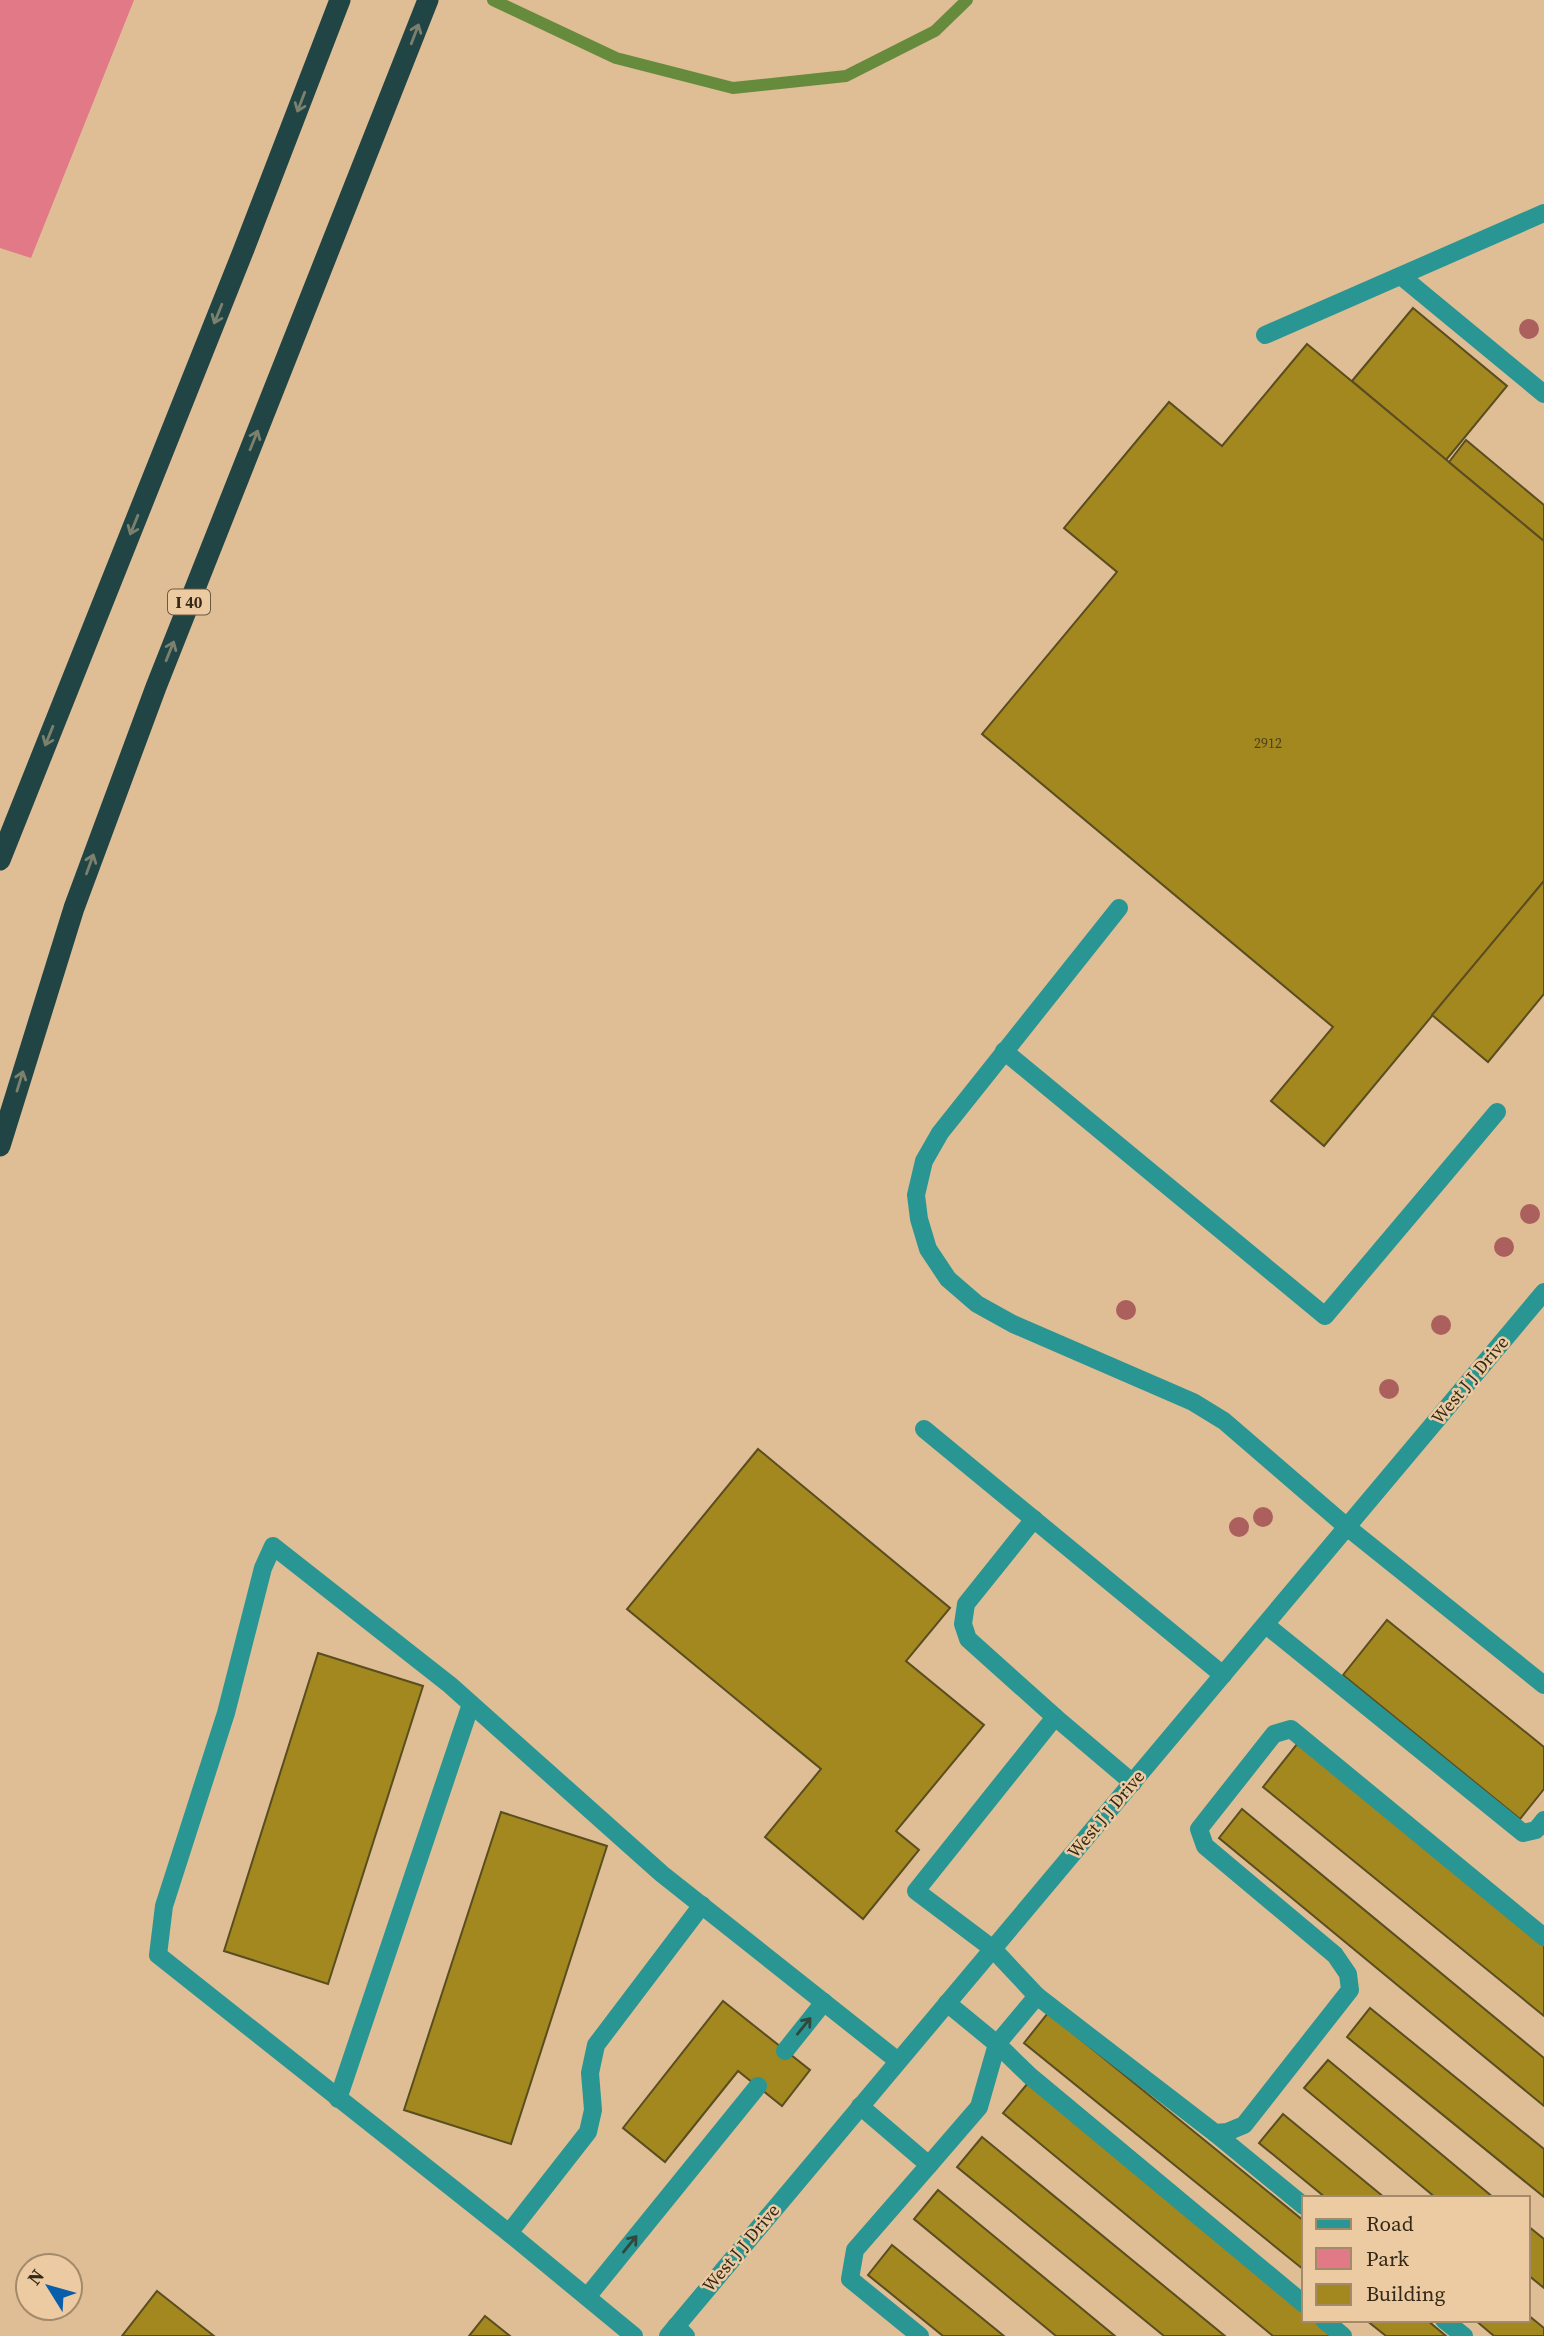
<svg xmlns="http://www.w3.org/2000/svg" width="1544" height="2336" font-family="'Source Serif 4',serif">
	<style>
		.green { fill: #e17986 }
		.lines { fill: none; stroke-linecap: round; stroke-linejoin: round }
		.stream { stroke: #678b3d; stroke-width: 12 }
		.building { fill: #a3871f; stroke: #5a4d1f; stroke-width: 2 }
		.service { stroke: #299694; stroke-width: 18 }
		.tertiary { stroke: #299694; stroke-width: 18 }
		.motorway { stroke: #214544; stroke-width: 21 }
		.tree { fill: #ac605e }
		.oneway { stroke: #7c816e }
		.oneway2 { stroke: #31493d }
		.labels { text-anchor: middle; stroke-width: 5; stroke-linejoin: round; paint-order: stroke }
		.number-label { font-size: 14px; fill: #50401a }
		.shield { fill: #eccba2; stroke: #6b5941; stroke-width: 2 }
		.shield-label { font-size: 16px; font-weight: bold; fill: #342818 }
		.street-label { font-size: 18px; fill: #342818; stroke: #eccba2 }
	</style>
	<rect width="100%" height="100%" fill="#dfbe96"/>
	<path class="green" d="M 0,0 L 134,0 L 31,258 L 0,248 Z"/>
	<g class="lines">
		<path class="stream" d="M 493,0 L 616,58 L 733,88 L 846,76 L 935,31 L 967,0"/>
	</g>
	<g class="building">
		<path d="M 1413,308 L 1507,386 L 1446,460 L 1352,381 Z"/>
		<path d="M 1307,344 L 1544,541 L 1544,881 L 1324,1146 L 1271,1101 L 1333,1027 L 982,734 L 1117,572 L 1064,528 L 1169,402 L 1222,446 Z"/>
		<path d="M 1466,440 L 1544,505 L 1544,541 L 1449,462 Z"/>
		<path d="M 1544,881 L 1544,994 L 1488,1062 L 1432,1015 Z"/>
		<path d="M 758,1449 L 950,1608 L 906,1661 L 984,1725 L 896,1831 L 919,1850 L 863,1919 L 765,1837 L 821,1769 L 627,1609 Z"/>
		<path d="M 1387,1620 L 1544,1747 L 1544,1789 L 1520,1819 L 1343,1675 Z"/>
		<path d="M 318,1653 L 423,1686 L 328,1984 L 224,1951 Z"/>
		<path d="M 1298,1743 L 1544,1944 L 1544,2016 L 1263,1787 Z"/>
		<path d="M 1242,1809 L 1544,2058 L 1544,2106 L 1219,1838 Z"/>
		<path d="M 501,1812 L 607,1846 L 511,2144 L 404,2110 Z"/>
		<path d="M 723,2001 L 810,2070 L 782,2106 L 738,2071 L 665,2162 L 623,2128 Z"/>
		<path d="M 1370,2008 L 1544,2149 L 1544,2197 L 1347,2037 Z"/>
		<path d="M 1048,2013 L 1304,2221 L 1304,2270 L 1024,2043 Z"/>
		<path d="M 1328,2060 L 1494,2198 L 1436,2198 L 1304,2088 Z"/>
		<path d="M 1028,2083 L 1304,2312 L 1304,2320 L 1314,2320 L 1333,2336 L 1273,2336 L 1003,2113 Z"/>
		<path d="M 1283,2114 L 1385,2198 L 1326,2198 L 1259,2143 Z"/>
		<path d="M 982,2137 L 1225,2336 L 1164,2336 L 957,2167 Z"/>
		<path d="M 938,2190 L 1115,2336 L 1056,2336 L 914,2219 Z"/>
		<path d="M 1528,2226 L 1544,2239 L 1544,2288 L 1528,2275 Z"/>
		<path d="M 892,2245 L 1004,2336 L 943,2336 L 868,2275 Z"/>
		<path d="M 157,2291 L 214,2336 L 122,2336 Z"/>
		<path d="M 1528,2315 L 1544,2328 L 1544,2336 L 1494,2336 L 1475,2320 L 1528,2320 Z"/>
		<path d="M 485,2316 L 510,2336 L 469,2336 Z"/>
		<path d="M 1366,2320 L 1427,2320 L 1446,2336 L 1386,2336 Z"/>
	</g>
	<g class="lines">
		<g class="service">
			<path d="M 1401,276 L 1544,394"/>
			<path d="M 1265,335 L 1544,213"/>
			<path d="M 1119,908 L 940,1133 L 924,1161 L 916,1195 L 919,1219 L 928,1249 L 948,1279 L 977,1304 L 1013,1324 L 1193,1402 L 1224,1421 L 1347,1527 L 1544,1685"/>
			<path d="M 1004,1051 L 1325,1316 L 1497,1112"/>
			<path d="M 924,1429 L 1223,1675"/>
			<path d="M 1034,1519 L 966,1604 L 963,1624 L 968,1639 L 1055,1717"/>
			<path d="M 1266,1625 L 1523,1833 L 1536,1830 L 1544,1820"/>
			<path d="M 1037,1996 L 1215,2133 L 1227,2132 L 1244,2125 L 1350,1990 L 1348,1974 L 1335,1955 L 1205,1846 L 1199,1829 L 1274,1734 L 1291,1729 L 1544,1937"/>
			<path d="M 947,2003 L 997,2044 L 1037,1996 L 993,1949 L 916,1891 L 1055,1717 L 1133,1783"/>
			<path d="M 785,2051 L 824,2002"/>
			<path d="M 338,2099 L 471,1704"/>
			<path d="M 860,2106 L 929,2165 L 855,2250 L 850,2279 L 920,2336"/>
			<path d="M 1215,2133 L 1304,2206"/>
			<path d="M 929,2165 L 979,2107 L 997,2044 L 1030,2076 L 1304,2304"/>
			<path d="M 509,2233 L 588,2132 L 593,2110 L 590,2073 L 596,2045 L 702,1905"/>
			<path d="M 587,2297 L 758,2086"/>
			<path d="M 1324,2320 L 1343,2336"/>
			<path d="M 1444,2320 L 1464,2336"/>
			<path d="M 676,2326 L 686,2336"/>
			<path d="M 634,2336 L 509,2233 L 158,1955 L 164,1906 L 226,1713 L 263,1568 L 273,1546 L 450,1685 L 662,1874 L 898,2061"/>
		</g>
		<path class="tertiary" d="M 668,2336 L 1544,1292"/>
		<g class="motorway">
			<path d="M 0,860 L 244,249 L 340,0"/>
			<path d="M 0,1146 L 74,908 L 156,687 L 428,0"/>
		</g>
	</g>
	<g class="tree">
		<circle cx="1529" cy="329" r="10"/>
		<circle cx="1530" cy="1214" r="10"/>
		<circle cx="1504" cy="1247" r="10"/>
		<circle cx="1126" cy="1310" r="10"/>
		<circle cx="1441" cy="1325" r="10"/>
		<circle cx="1389" cy="1389" r="10"/>
		<circle cx="1263" cy="1517" r="10"/>
		<circle cx="1239" cy="1527" r="10"/>
	</g>
	<defs><path id="oneway-shaft" d="M-6 0H5M1.5-3L5.5 0L1.5 3" fill="none" stroke-width="1.6" stroke-linecap="round" stroke-linejoin="round" transform="scale(1.75)"/></defs>
	<g class="oneway">
		<use href="#oneway-shaft" transform="translate(415 34) rotate(-69)"/>
		<use href="#oneway-shaft" transform="translate(301 102) rotate(111)"/>
		<use href="#oneway-shaft" transform="translate(218 314) rotate(112)"/>
		<use href="#oneway-shaft" transform="translate(254 440) rotate(-68)"/>
		<use href="#oneway-shaft" transform="translate(134 525) rotate(112)"/>
		<use href="#oneway-shaft" transform="translate(170 651) rotate(-68)"/>
		<use href="#oneway-shaft" transform="translate(49 736) rotate(112)"/>
		<use href="#oneway-shaft" transform="translate(90 864) rotate(-70)"/>
		<use href="#oneway-shaft" transform="translate(20 1081) rotate(-73)"/>
	</g>
	<g class="oneway2">
		<use href="#oneway-shaft" transform="translate(804 2026) rotate(-51)"/>
		<use href="#oneway-shaft" transform="translate(630 2244) rotate(-51)"/>
	</g>
	<g class="labels">
		<g class="number-label">
			<text x="1268" y="748">2912</text>
		</g>
		<rect class="shield" x="168" y="589.5" width="42" height="25" rx="5"/>
		<g class="shield-label">
			<text x="189" y="608">I 40</text>
		</g>
		<g class="street-label">
			<text transform="translate(1470 1380) rotate(-50)" y="6">West J J Drive</text>
			<text transform="translate(1106 1814) rotate(-50)" y="6">West J J Drive</text>
			<text transform="translate(741 2248) rotate(-50)" y="6">West J J Drive</text>
		</g>
	</g>
	<rect x="1302" y="2196" width="228" height="126" fill="#eccba2" stroke="#a28a6b" stroke-width="2"/>
	<rect x="1316" y="2219" width="35" height="10" fill="#299694" stroke="#a28a6b" stroke-width="2"/>
	<text x="1366" y="2231" font-size="21" fill="#342818">Road</text>
	<rect x="1316" y="2248" width="35" height="21" fill="#e17986" stroke="#a28a6b" stroke-width="2"/>
	<text x="1366" y="2266" font-size="21" fill="#342818">Park</text>
	<rect x="1316" y="2284" width="35" height="21" fill="#a3871f" stroke="#a28a6b" stroke-width="2"/>
	<text x="1366" y="2301" font-size="21" fill="#342818">Building</text>
	<g transform="translate(49 2287) rotate(307)"><circle r="33" fill="#eccba2" stroke="#a28a6b" stroke-width="2"/>
	<path d="M0-5L12 26L0 18L-12 26Z" fill="#085eab"/>
	<text y="-10" font-size="19" font-weight="bold" text-anchor="middle" fill="#342818">N</text>
	</g>
</svg>
